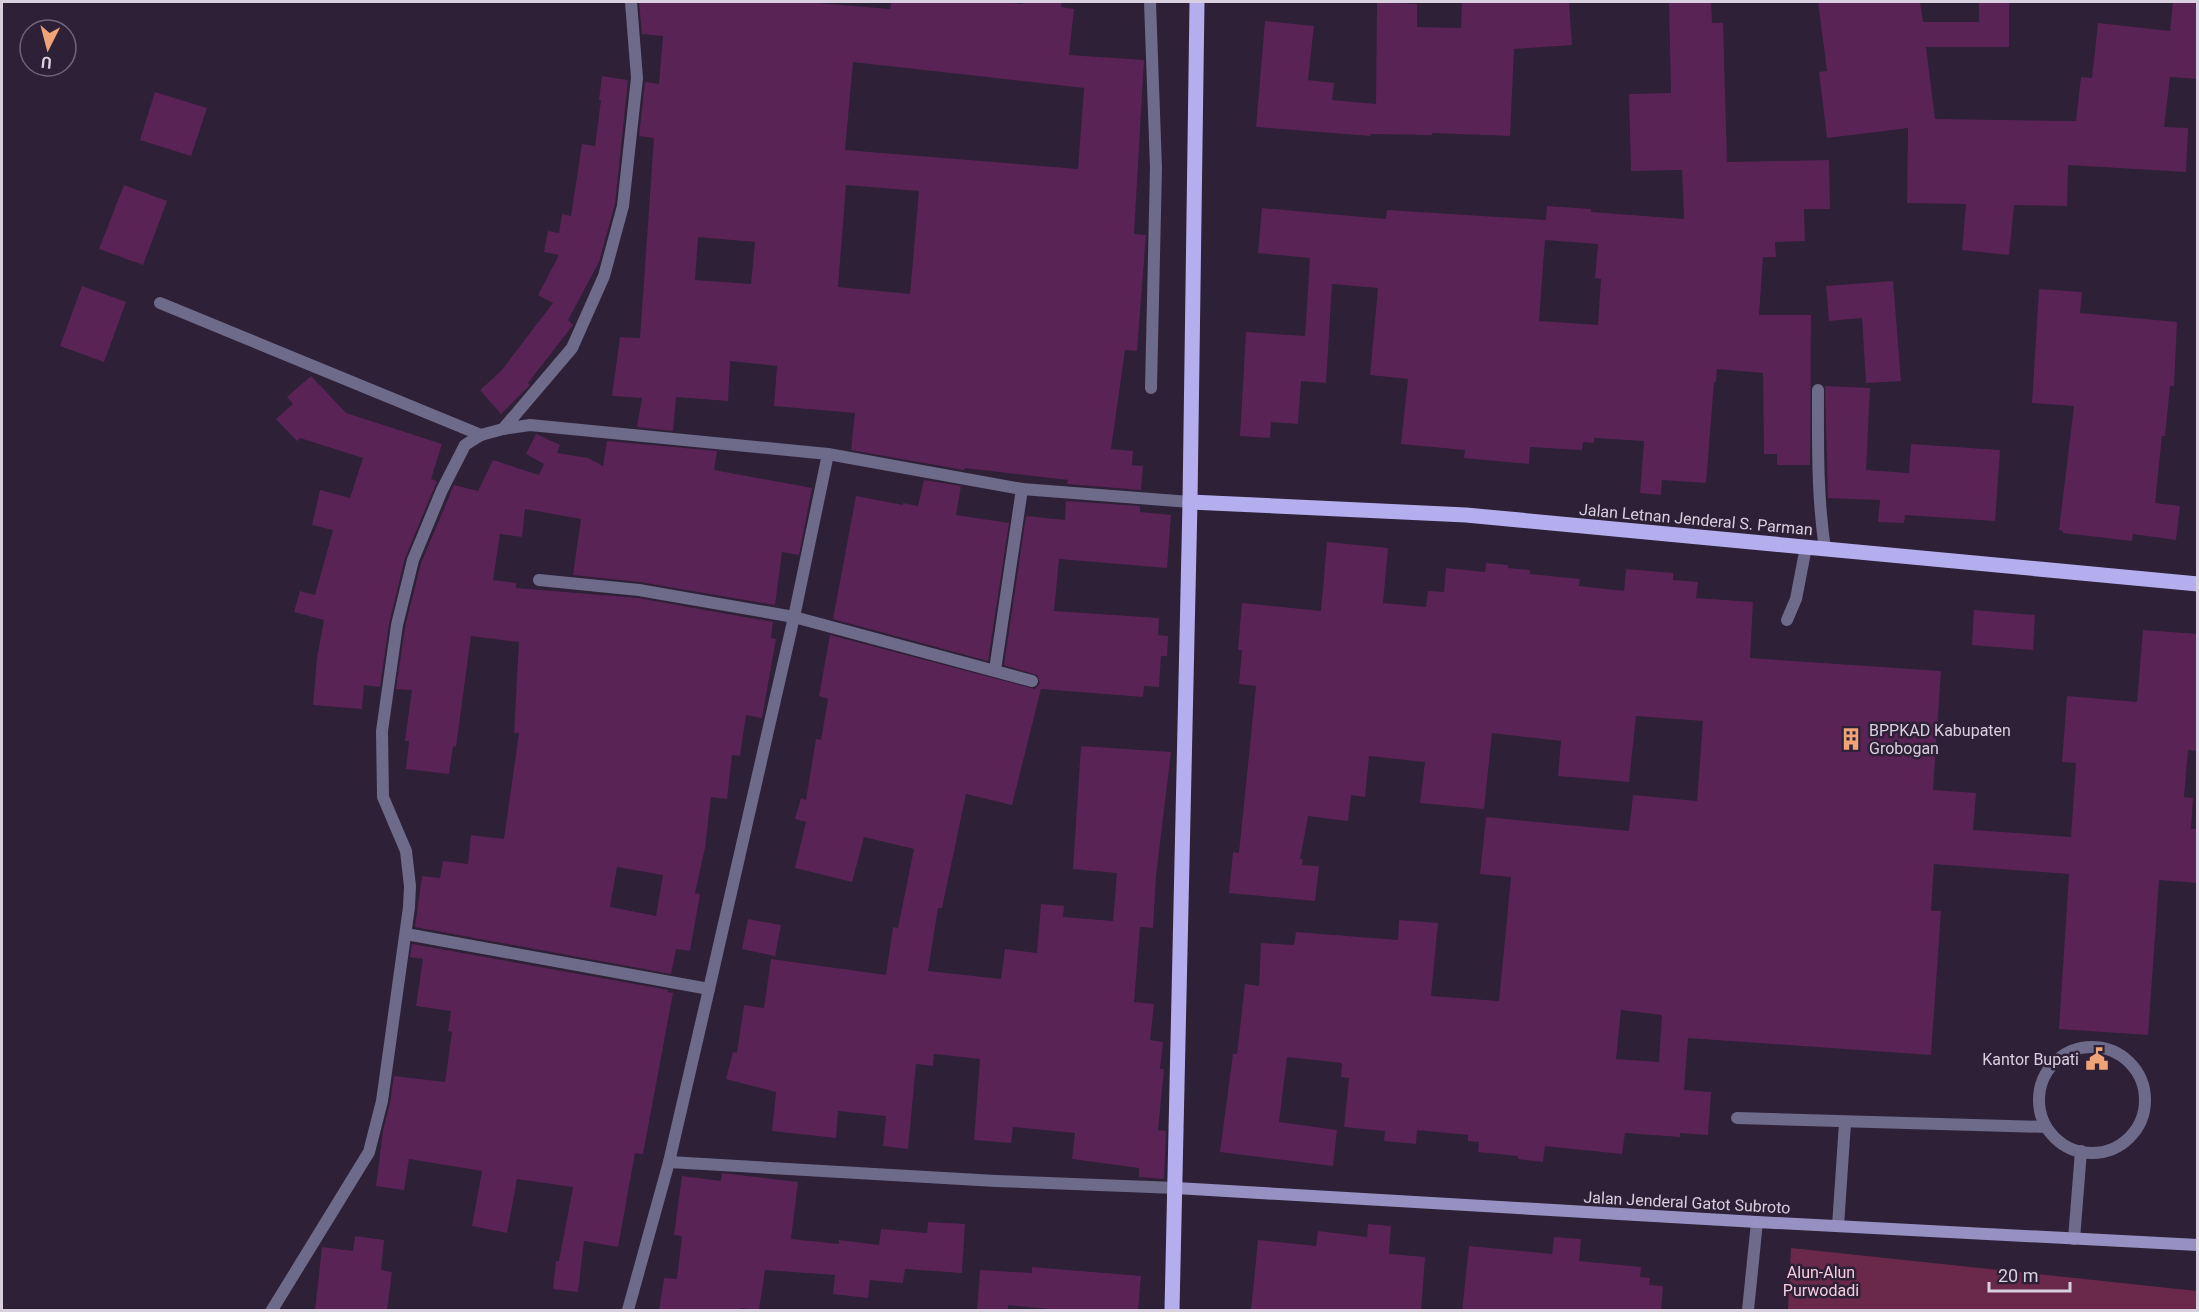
<svg xmlns="http://www.w3.org/2000/svg" width="2199" height="1312" font-family="Roboto,sans-serif">
	<style>
		.green { fill: #6a294b }
		.building { fill: #592355; fill-rule: evenodd }
		.lines { fill: none; stroke-linecap: round; stroke-linejoin: round }
		.service { stroke: #6e6a89; stroke-width: 12 }
		.minor { stroke: #6e6a89; stroke-width: 12 }
		.tertiary { stroke: #6e6a89; stroke-width: 12 }
		.secondary { stroke: #9691c2; stroke-width: 12 }
		.primary { stroke: #b5aeee; stroke-width: 15 }
		.labels { text-anchor: middle; stroke-width: 5; stroke-linejoin: round; paint-order: stroke }
		.street-label { font-size: 16px; fill: #d8d0df; stroke: #2d2037 }
		.poi-label { font-size: 16px; fill: #d8d0df; stroke: #2d2037; text-anchor: start }
		.park-label { font-size: 16px; fill: #f8cde0; stroke: #2d2037 }
	</style>
	<rect width="100%" height="100%" fill="#2d2037"/>
	<path class="green" d="M 1791,1248 L 2197,1291 L 2197,1310 L 1788,1310 Z"/>
	<g class="building">
		<path d="M 639,2 L 805,2 L 890,9 L 891,2 L 1002,2 L 1023,4 L 1023,2 L 1062,2 L 1061,7 L 1074,9 L 1069,55 L 1144,60 L 1134,234 L 1146,235 L 1137,351 L 1125,350 L 1111,449 L 1133,451 L 1132,465 L 1143,466 L 1141,490 L 1067,484 L 1068,480 L 965,468 L 964,470 L 851,450 L 855,413 L 774,406 L 777,366 L 730,361 L 728,401 L 676,397 L 673,431 L 637,427 L 642,398 L 612,396 L 620,337 L 640,338 L 654,138 L 639,136 L 645,82 L 659,84 L 663,36 L 642,34 ZM 853,62 L 1084,88 L 1078,169 L 845,150 ZM 846,185 L 919,191 L 910,294 L 838,287 ZM 698,237 L 755,242 L 751,284 L 695,280 Z"/>
		<path d="M 1377,2 L 1417,4 L 1417,27 L 1461,28 L 1462,2 L 1569,2 L 1572,45 L 1514,49 L 1510,136 L 1432,133 L 1432,135 L 1371,134 L 1370,136 L 1256,127 L 1265,21 L 1314,26 L 1308,80 L 1334,83 L 1332,100 L 1376,104 Z"/>
		<path d="M 1669,2 L 1711,2 L 1712,23 L 1723,23 L 1727,162 L 1829,160 L 1830,209 L 1804,209 L 1805,241 L 1775,242 L 1776,257 L 1763,257 L 1759,315 L 1811,315 L 1810,465 L 1777,465 L 1777,454 L 1764,454 L 1763,373 L 1717,369 L 1716,382 L 1714,382 L 1706,483 L 1662,480 L 1661,495 L 1640,493 L 1644,441 L 1594,438 L 1594,443 L 1583,442 L 1582,450 L 1530,447 L 1529,464 L 1464,458 L 1465,450 L 1401,444 L 1408,379 L 1370,375 L 1378,288 L 1332,284 L 1326,383 L 1301,381 L 1298,424 L 1271,422 L 1270,438 L 1240,436 L 1246,332 L 1305,336 L 1310,258 L 1258,253 L 1262,208 L 1386,219 L 1387,210 L 1546,220 L 1547,206 L 1591,209 L 1591,212 L 1684,219 L 1682,170 L 1631,171 L 1629,94 L 1671,93 ZM 1545,240 L 1598,244 L 1595,278 L 1601,279 L 1598,325 L 1539,321 Z"/>
		<path d="M 1818,2 L 1920,2 L 1923,22 L 1979,22 L 1979,2 L 2009,2 L 2009,47 L 1926,47 L 1935,119 L 2076,121 L 2081,77 L 2092,78 L 2098,23 L 2170,31 L 2173,2 L 2198,2 L 2198,79 L 2170,77 L 2164,127 L 2188,128 L 2186,172 L 2068,165 L 2067,206 L 2014,205 L 2009,255 L 1962,250 L 1966,204 L 1907,203 L 1908,128 L 1827,138 L 1819,72 L 1827,71 Z"/>
		<path d="M 602,76 L 628,80 L 615,204 L 599,262 L 568,320 L 573,325 L 528,383 L 530,385 L 501,414 L 480,390 L 501,371 L 553,303 L 538,295 L 559,255 L 544,252 L 548,231 L 559,233 L 562,214 L 571,216 L 582,144 L 595,146 L 601,100 L 599,100 Z"/>
		<path d="M 155,92 L 207,108 L 191,156 L 140,140 Z"/>
		<path d="M 124,185 L 167,201 L 143,265 L 99,249 Z"/>
		<path d="M 1893,281 L 1901,381 L 1866,383 L 1862,318 L 1829,321 L 1826,286 Z"/>
		<path d="M 82,286 L 126,302 L 104,362 L 60,346 Z"/>
		<path d="M 2039,289 L 2082,292 L 2080,313 L 2177,322 L 2174,386 L 2170,386 L 2165,436 L 2162,436 L 2155,503 L 2180,506 L 2176,540 L 2133,534 L 2132,541 L 2063,533 L 2063,531 L 2059,530 L 2074,406 L 2032,403 Z"/>
		<path d="M 311,376 L 346,413 L 442,444 L 431,479 L 437,481 L 405,558 L 389,624 L 380,687 L 364,685 L 362,709 L 313,705 L 317,658 L 324,620 L 294,612 L 300,591 L 315,595 L 333,530 L 312,525 L 320,490 L 350,498 L 363,458 L 300,438 L 297,441 L 276,419 L 293,404 L 287,397 Z"/>
		<path d="M 1825,386 L 1870,388 L 1866,470 L 1909,473 L 1911,444 L 2000,450 L 1995,521 L 1905,515 L 1904,523 L 1878,522 L 1880,500 L 1828,498 Z"/>
		<path d="M 536,434 L 560,445 L 557,453 L 588,458 L 603,466 L 607,441 L 717,451 L 714,470 L 812,488 L 799,555 L 782,552 L 775,605 L 640,582 L 573,575 L 581,519 L 525,509 L 522,537 L 500,534 L 493,580 L 516,583 L 516,588 L 638,598 L 773,622 L 771,638 L 776,639 L 762,718 L 746,715 L 740,756 L 732,755 L 727,799 L 711,797 L 705,848 L 695,893 L 700,894 L 690,951 L 676,949 L 671,974 L 415,927 L 422,876 L 440,878 L 443,861 L 468,864 L 471,835 L 504,839 L 519,733 L 514,733 L 519,642 L 471,636 L 456,747 L 453,746 L 449,774 L 406,769 L 409,741 L 405,741 L 412,690 L 396,689 L 405,627 L 421,563 L 454,485 L 478,491 L 493,460 L 539,475 L 544,464 L 526,454 ZM 617,867 L 663,875 L 656,916 L 610,907 Z"/>
		<path d="M 924,480 L 961,486 L 956,515 L 1009,523 L 988,661 L 833,619 L 856,496 L 903,505 L 903,503 L 918,506 Z"/>
		<path d="M 1066,501 L 1140,506 L 1140,512 L 1171,515 L 1167,568 L 1059,559 L 1054,611 L 1159,618 L 1158,635 L 1168,636 L 1167,656 L 1161,656 L 1159,687 L 1144,686 L 1143,697 L 1041,689 L 1012,805 L 966,794 L 942,908 L 938,908 L 928,971 L 1001,979 L 1005,949 L 1037,953 L 1041,904 L 1064,906 L 1063,917 L 1113,921 L 1117,873 L 1073,869 L 1081,746 L 1171,752 L 1156,876 L 1153,928 L 1140,927 L 1134,1002 L 1154,1004 L 1150,1040 L 1163,1042 L 1160,1069 L 1164,1069 L 1158,1130 L 1166,1131 L 1164,1179 L 1139,1177 L 1139,1168 L 1072,1159 L 1075,1133 L 1013,1127 L 1011,1143 L 974,1140 L 980,1059 L 934,1054 L 933,1066 L 916,1064 L 908,1149 L 883,1146 L 886,1116 L 838,1111 L 836,1138 L 772,1131 L 776,1092 L 726,1079 L 733,1052 L 737,1053 L 744,1005 L 764,1008 L 771,959 L 886,975 L 893,927 L 898,928 L 914,849 L 864,837 L 852,882 L 795,868 L 806,822 L 795,819 L 801,798 L 806,800 L 816,739 L 821,740 L 828,699 L 819,696 L 830,635 L 1035,689 L 1040,683 L 1037,675 L 1004,665 L 1026,516 L 1065,520 Z"/>
		<path d="M 1327,542 L 1388,548 L 1383,603 L 1426,607 L 1428,591 L 1444,592 L 1446,568 L 1485,572 L 1486,563 L 1508,565 L 1508,568 L 1530,570 L 1530,574 L 1580,579 L 1579,586 L 1624,591 L 1626,569 L 1673,573 L 1673,580 L 1698,582 L 1696,598 L 1753,602 L 1750,658 L 1941,671 L 1933,790 L 1976,793 L 1973,830 L 2071,837 L 2076,763 L 2062,762 L 2067,696 L 2137,702 L 2143,630 L 2198,634 L 2198,751 L 2188,750 L 2184,797 L 2193,798 L 2191,829 L 2198,829 L 2198,883 L 2159,880 L 2148,1035 L 2059,1029 L 2069,874 L 1934,864 L 1931,911 L 1941,911 L 1931,1055 L 1688,1038 L 1684,1090 L 1711,1092 L 1708,1135 L 1680,1133 L 1680,1137 L 1625,1133 L 1622,1154 L 1545,1146 L 1543,1162 L 1518,1159 L 1518,1156 L 1478,1152 L 1479,1142 L 1468,1141 L 1468,1135 L 1417,1130 L 1416,1144 L 1384,1141 L 1385,1131 L 1344,1127 L 1349,1078 L 1341,1077 L 1342,1063 L 1287,1057 L 1279,1122 L 1337,1130 L 1333,1166 L 1220,1152 L 1233,1054 L 1237,1054 L 1245,984 L 1259,986 L 1261,943 L 1294,945 L 1296,932 L 1398,940 L 1399,920 L 1438,923 L 1431,996 L 1499,1001 L 1511,877 L 1480,874 L 1486,817 L 1629,831 L 1633,795 L 1697,801 L 1703,721 L 1636,716 L 1629,782 L 1558,776 L 1561,741 L 1492,733 L 1484,809 L 1420,803 L 1425,762 L 1369,756 L 1365,797 L 1351,795 L 1348,821 L 1308,816 L 1300,859 L 1303,859 L 1302,865 L 1319,866 L 1315,901 L 1229,893 L 1233,852 L 1239,853 L 1256,686 L 1239,684 L 1242,650 L 1238,650 L 1242,603 L 1321,611 ZM 1621,1010 L 1662,1015 L 1659,1062 L 1616,1059 Z"/>
		<path d="M 1974,610 L 2035,615 L 2033,650 L 1972,645 Z"/>
		<path d="M 748,919 L 781,925 L 775,956 L 742,949 Z"/>
		<path d="M 412,944 L 668,990 L 667,992 L 673,993 L 643,1154 L 635,1153 L 618,1247 L 584,1241 L 578,1292 L 553,1289 L 556,1261 L 559,1261 L 573,1187 L 517,1179 L 507,1233 L 472,1226 L 482,1171 L 409,1159 L 404,1190 L 376,1186 L 383,1131 L 390,1103 L 394,1076 L 445,1082 L 452,1032 L 448,1031 L 451,1011 L 416,1006 L 423,959 L 410,957 Z"/>
		<path d="M 722,1173 L 798,1182 L 791,1239 L 839,1244 L 839,1240 L 879,1245 L 881,1229 L 927,1233 L 928,1222 L 965,1224 L 962,1273 L 905,1269 L 903,1283 L 870,1280 L 868,1298 L 833,1294 L 835,1275 L 765,1270 L 759,1310 L 740,1308 L 740,1311 L 659,1311 L 664,1278 L 677,1279 L 682,1236 L 674,1235 L 682,1176 L 721,1181 Z"/>
		<path d="M 1368,1224 L 1391,1226 L 1389,1254 L 1425,1257 L 1421,1311 L 1251,1311 L 1258,1240 L 1316,1246 L 1318,1231 L 1367,1237 Z"/>
		<path d="M 355,1236 L 384,1240 L 381,1270 L 392,1272 L 387,1311 L 315,1311 L 322,1247 L 353,1251 Z"/>
		<path d="M 1554,1237 L 1581,1239 L 1579,1261 L 1641,1267 L 1640,1277 L 1650,1278 L 1649,1285 L 1663,1286 L 1661,1311 L 1462,1311 L 1469,1246 L 1552,1254 Z"/>
		<path d="M 1032,1267 L 1141,1276 L 1138,1311 L 1068,1311 L 1008,1305 L 1008,1311 L 977,1311 L 980,1270 L 1032,1273 Z"/>
	</g>
	<g class="lines">
		<g class="service">
			<path d="M 1150,2 L 1156,168 L 1151,388"/>
			<path d="M 1787,620 L 1796,599 L 1806,547"/>
			<circle cx="2092" cy="1100" r="53"/>
			<path d="M 1737,1118 L 2046,1127"/>
			<path d="M 1838,1226 L 1845,1123"/>
			<path d="M 2074,1239 L 2081,1151"/>
		</g>
		<g class="minor">
			<path d="M 160,303 L 481,435"/>
			<path d="M 1818,390 C 1818,444 1817,496 1825,549"/>
			<path d="M 503,429 L 530,425 L 828,454 L 1022,489 L 1190,502"/>
			<path d="M 539,580 L 639,590 L 794,617 L 1032,681"/>
			<path d="M 995,670 L 1022,489"/>
			<path d="M 406,934 L 709,989"/>
			<path d="M 669,1162 L 996,1181 L 1176,1188"/>
			<path d="M 272,1310 L 369,1152 L 382,1101 L 409,907 L 410,886 L 406,851 L 383,797 L 382,731 L 397,625 L 413,560 L 442,490 L 465,445 L 481,435 L 503,429 L 572,348 L 604,276 L 623,206 L 637,78 L 631,2"/>
			<path d="M 628,1310 L 669,1162 L 709,989 L 794,617 L 828,454"/>
		</g>
		<path class="tertiary" d="M 1748,1310 L 1757,1222"/>
		<path class="secondary" d="M 1176,1188 L 1757,1222 L 2198,1245"/>
		<g class="primary">
			<path d="M 1190,502 L 1466,515 L 2198,584"/>
			<path d="M 1172,1310 L 1190,502 L 1197,2"/>
		</g>
	</g>
	<defs>
		<g id="building-bare" transform="scale(1.8)"><path d="M-4-6H4V6H1V3H-1V6H-4ZM-2.5-4.3h1.7v1.8h-1.7ZM.8-4.3h1.7v1.8H.8ZM-2.5-1h1.7V.8h-1.7ZM.8-1h1.7V.8H.8Z" fill="#efa377" stroke="#2d2037" stroke-width="2.5" paint-order="stroke"/></g>
		<g id="civic-bare" transform="scale(1.8)"><path d="M-.6-6.5H3V-4.5H.6V-3L4-1V1h2V6H-6V1h2V-1L-.6-3ZM-1.2 2.5V6h2.4V2.5Z" fill="#efa377" stroke="#2d2037" stroke-width="2.5" paint-order="stroke"/></g>
	</defs>
	<g fill-rule="evenodd">
		<use href="#building-bare" x="1851" y="739"/>
		<use href="#civic-bare" x="2097" y="1059"/>
	</g>
	<g class="labels">
		<g class="street-label">
			<text transform="translate(1696 519) rotate(5)" y="6">Jalan Letnan Jenderal S. Parman</text>
			<text transform="translate(1687 1202) rotate(3)" y="6">Jalan Jenderal Gatot Subroto</text>
		</g>
		<g class="poi-label">
			<text x="1869" y="736">BPPKAD Kabupaten<tspan x="1869" dy="18">Grobogan</tspan></text>
			<text x="2079" y="1065" text-anchor="end">Kantor Bupati</text>
		</g>
		<g class="park-label">
			<text x="1821" y="1278">Alun-Alun<tspan x="1821" dy="18">Purwodadi</tspan></text>
		</g>
	</g>
	<rect width="2199" height="1312" fill="none" stroke="#d8d0df" stroke-width="6"/>
	<g transform="translate(48 48) rotate(186)"><circle r="28" fill="#2d2037" stroke="#71667a" stroke-width="1.5"/>
	<path d="M0-4.5L10 22L0 15L-10 22Z" fill="#efa377"/>
	<text y="-9" font-size="16" font-weight="bold" text-anchor="middle" fill="#d8d0df">U</text>
	</g>
	<path d="M1989 1282v9h81v-9" fill="none" stroke="#d8d0df" stroke-width="3"/>
	<text x="1998" y="1282" font-size="18" fill="#d8d0df" stroke="#2d2037" stroke-width="4.5" paint-order="stroke">20 m</text>
</svg>
